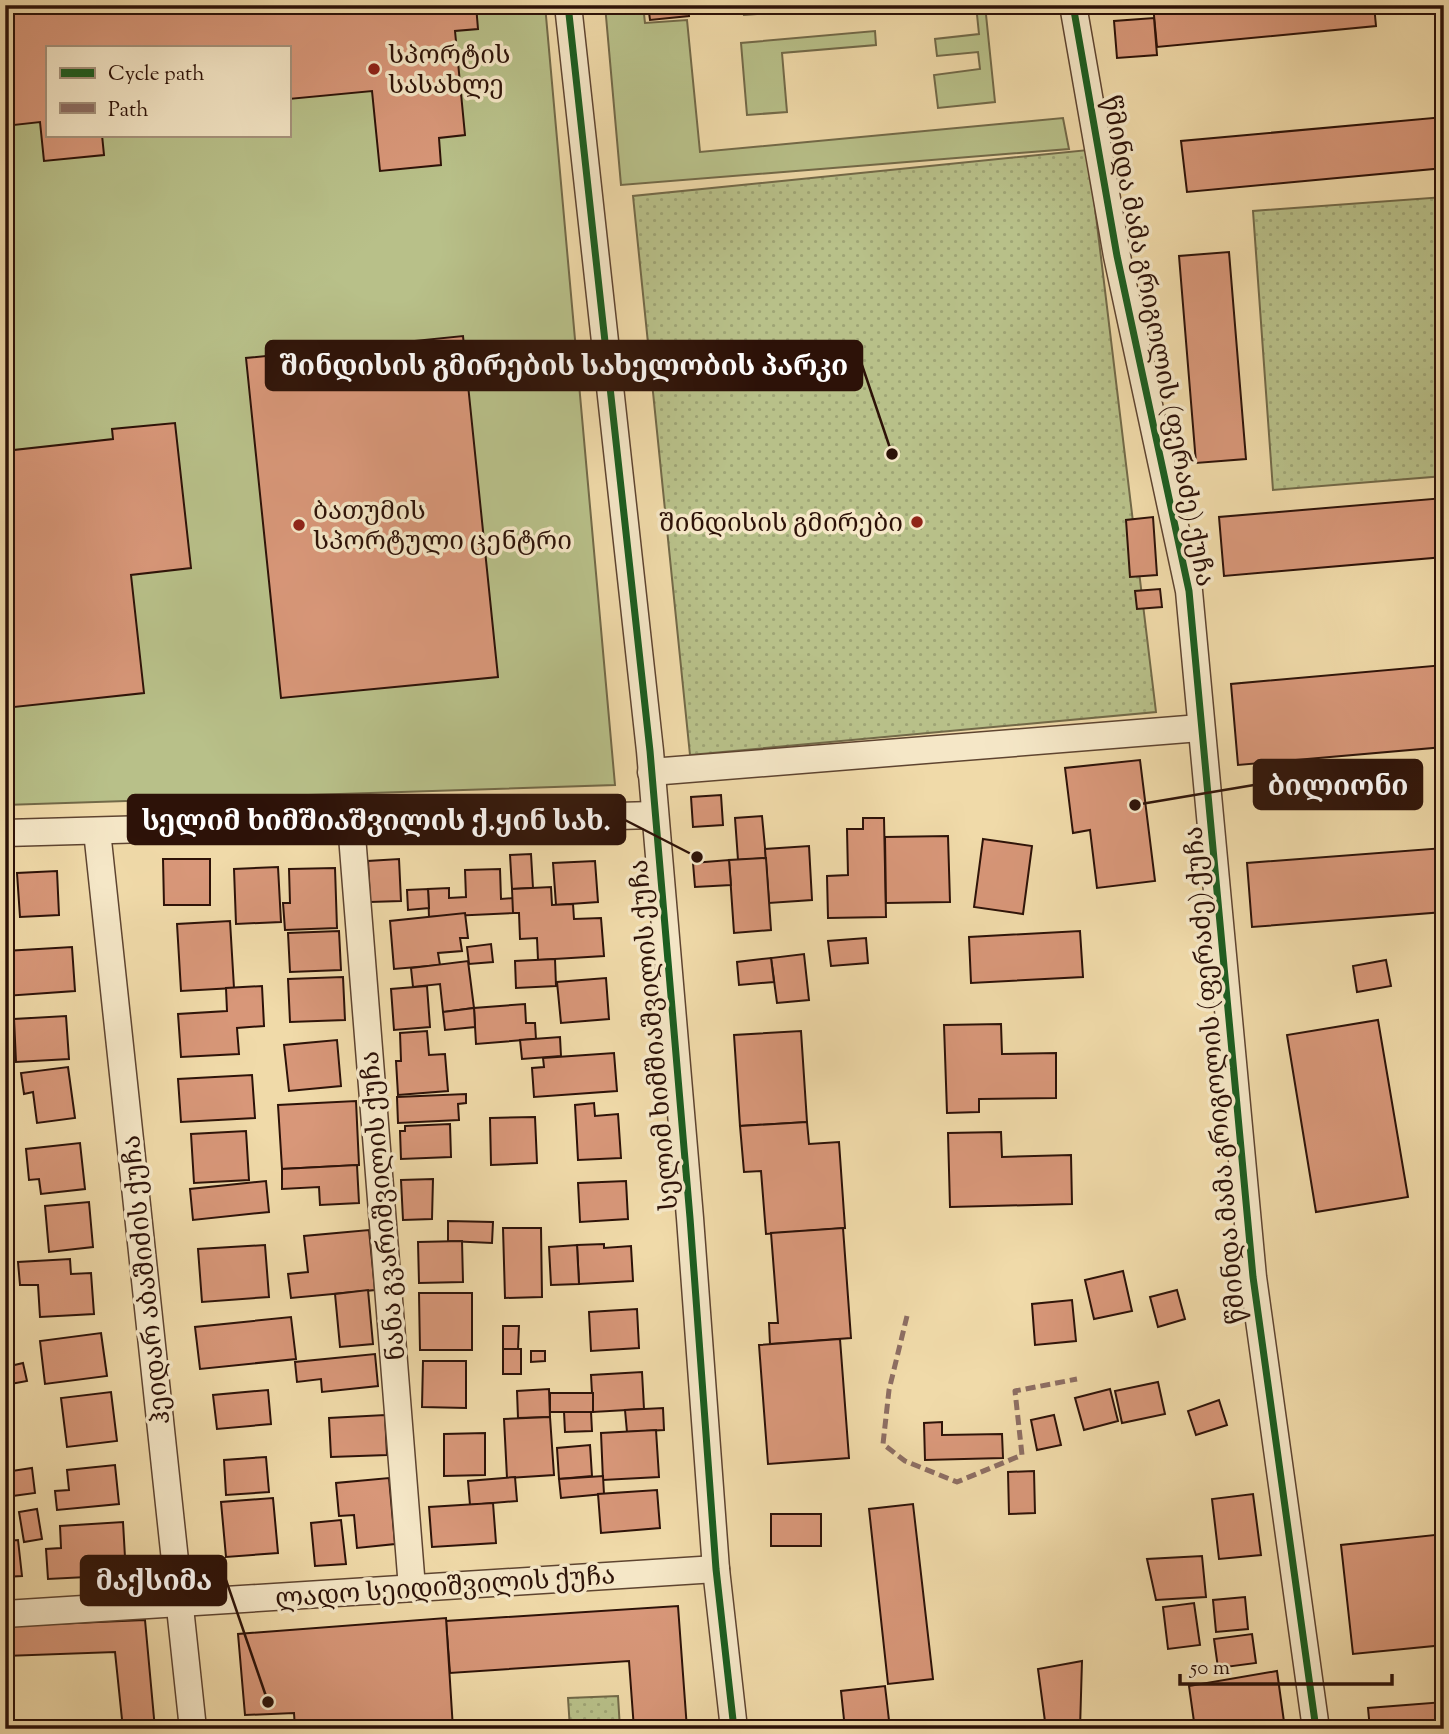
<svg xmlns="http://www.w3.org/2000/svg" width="1449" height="1734" font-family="'Sorts Mill Goudy','Noto Serif Georgian',serif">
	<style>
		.green { fill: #b8c089; stroke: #726948; stroke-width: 2; fill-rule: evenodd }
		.park { fill: url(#park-dots); stroke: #726948; stroke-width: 2 }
		.building { fill: #d89779; stroke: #2d1208; stroke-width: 2 }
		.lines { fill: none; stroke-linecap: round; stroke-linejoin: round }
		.street-casing { stroke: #5e4430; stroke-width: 29 }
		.street { stroke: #f5e7c7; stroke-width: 26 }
		.quiet { stroke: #8d6e63; stroke-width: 5; stroke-dasharray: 10 5; stroke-linecap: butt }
		.cycleway-casing { stroke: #f5e7c7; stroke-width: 11 }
		.cycleway { stroke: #1b5e20; stroke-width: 7 }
		.poi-dot { fill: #8f2418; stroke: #f5e7c7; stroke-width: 2.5 }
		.labels { text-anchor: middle; stroke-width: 7; stroke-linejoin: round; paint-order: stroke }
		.poi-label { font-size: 26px; fill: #2d1208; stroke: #f5e7c7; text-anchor: start }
		.street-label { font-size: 26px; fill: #2d1208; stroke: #f5e7c7 }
		.leader { fill: none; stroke: #2d1208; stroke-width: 2.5 }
		.callout-dot { fill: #2d1208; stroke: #f5e7c7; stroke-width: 2.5 }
		.callout { fill: #2d1208; stroke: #2d1208; stroke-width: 2.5 }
		.callout-label { font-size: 28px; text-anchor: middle; font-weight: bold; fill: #fff }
	</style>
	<defs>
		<pattern id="park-dots" width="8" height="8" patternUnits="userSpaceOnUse" patternTransform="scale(1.75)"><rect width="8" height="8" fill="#b8c089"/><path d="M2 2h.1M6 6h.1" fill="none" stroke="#9ea475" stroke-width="1.8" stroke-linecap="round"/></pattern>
	</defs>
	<rect width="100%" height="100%" fill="#f0daa9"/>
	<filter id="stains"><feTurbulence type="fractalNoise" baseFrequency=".00286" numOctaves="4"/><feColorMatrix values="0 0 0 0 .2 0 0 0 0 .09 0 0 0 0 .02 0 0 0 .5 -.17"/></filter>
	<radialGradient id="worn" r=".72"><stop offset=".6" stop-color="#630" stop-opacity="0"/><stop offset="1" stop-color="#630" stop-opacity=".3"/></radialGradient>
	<g class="green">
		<path d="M 5,5 L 545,5 L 615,785 L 5,805 ZM 47,47 L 289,47 L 289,135 L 47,135 Z"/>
		<path d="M 605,5 L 643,5 L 645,23 L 687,20 L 700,152 L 1063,118 L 1069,149 L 621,185 Z"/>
		<path d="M 743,5 L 869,5 L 744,15 Z"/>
		<path d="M 976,5 L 985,5 L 995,102 L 938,108 L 934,75 L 980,69 L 978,52 L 937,56 L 935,39 L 979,34 Z"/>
		<path d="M 875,31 L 876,45 L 782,53 L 787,112 L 747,115 L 741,43 Z"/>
	</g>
	<g class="park">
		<path d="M 1088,150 L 1156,712 L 690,755 L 633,196 Z"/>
		<path d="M 1444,197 L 1444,476 L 1273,490 L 1253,211 Z"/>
		<path d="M 618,1696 L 620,1729 L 570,1729 L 568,1698 Z"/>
	</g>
	<g class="building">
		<path d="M 5,5 L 476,5 L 478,29 L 455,31 L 465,135 L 439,138 L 441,165 L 380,171 L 372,91 L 289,99 L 289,47 L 47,47 L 47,135 L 102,135 L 104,155 L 44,161 L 40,122 L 5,126 Z"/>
		<path d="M 648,5 L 688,5 L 689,16 L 650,20 Z"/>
		<path d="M 1153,5 L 1374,5 L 1376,26 L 1157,47 Z"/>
		<path d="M 1154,18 L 1157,55 L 1117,58 L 1114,21 Z"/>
		<path d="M 1444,117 L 1444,168 L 1187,192 L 1181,141 Z"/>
		<path d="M 1229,252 L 1246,459 L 1196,463 L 1179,256 Z"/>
		<path d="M 463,336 L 498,677 L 281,698 L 246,358 Z"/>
		<path d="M 175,423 L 191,568 L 131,575 L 144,693 L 5,708 L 5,451 L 113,439 L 112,429 Z"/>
		<path d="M 1444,498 L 1444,557 L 1224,576 L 1219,517 Z"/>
		<path d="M 1153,517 L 1157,575 L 1130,577 L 1126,520 Z"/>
		<path d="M 1160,589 L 1162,607 L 1137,609 L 1135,591 Z"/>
		<path d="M 1444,665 L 1444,747 L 1238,765 L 1231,684 Z"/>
		<path d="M 1140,760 L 1155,881 L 1097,888 L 1090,830 L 1073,833 L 1065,768 Z"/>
		<path d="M 721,795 L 723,825 L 693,827 L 691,797 Z"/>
		<path d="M 762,816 L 766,858 L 738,860 L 735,818 Z"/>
		<path d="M 863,818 L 884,818 L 886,917 L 828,918 L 827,876 L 848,875 L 847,829 L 863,829 Z"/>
		<path d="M 948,836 L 950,902 L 886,903 L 885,837 Z"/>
		<path d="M 983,839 L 1032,846 L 1023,914 L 974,907 Z"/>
		<path d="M 809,846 L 812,900 L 769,903 L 765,849 Z"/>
		<path d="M 1444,848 L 1444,912 L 1252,927 L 1247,863 Z"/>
		<path d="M 531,854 L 533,888 L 512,889 L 510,855 Z"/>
		<path d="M 766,858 L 771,930 L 734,933 L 729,860 Z"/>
		<path d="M 163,859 L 210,859 L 210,905 L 164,905 Z"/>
		<path d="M 399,859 L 401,901 L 370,902 L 368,861 Z"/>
		<path d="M 729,860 L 731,885 L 695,887 L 693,863 Z"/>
		<path d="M 595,861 L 598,902 L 556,905 L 553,863 Z"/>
		<path d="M 278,867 L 281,922 L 236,924 L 234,869 Z"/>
		<path d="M 335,868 L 337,928 L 285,930 L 283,903 L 290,903 L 289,869 Z"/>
		<path d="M 500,869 L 501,899 L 513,898 L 513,913 L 429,917 L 428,889 L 449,888 L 449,898 L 466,897 L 465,870 Z"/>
		<path d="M 57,871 L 59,915 L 20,917 L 17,873 Z"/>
		<path d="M 551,887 L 552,905 L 573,904 L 574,919 L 601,918 L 604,956 L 538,960 L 537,938 L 520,939 L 519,913 L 513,913 L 512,889 Z"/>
		<path d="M 428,889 L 429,908 L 408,910 L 407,890 Z"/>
		<path d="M 465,913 L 468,938 L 460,938 L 462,951 L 438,953 L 440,965 L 394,969 L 390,921 Z"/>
		<path d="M 230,921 L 234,988 L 181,991 L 177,924 Z"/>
		<path d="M 339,931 L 341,970 L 290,972 L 288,933 Z"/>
		<path d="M 1080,931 L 1083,977 L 971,983 L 969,937 Z"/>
		<path d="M 866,938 L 868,963 L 831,966 L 828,941 Z"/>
		<path d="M 491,944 L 493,962 L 469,964 L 467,947 Z"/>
		<path d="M 72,947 L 75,991 L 5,996 L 5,951 Z"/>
		<path d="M 804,954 L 809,1000 L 777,1003 L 771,958 Z"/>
		<path d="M 771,958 L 774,982 L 739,985 L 737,962 Z"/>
		<path d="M 555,959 L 556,986 L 516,988 L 515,961 Z"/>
		<path d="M 1386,960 L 1391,986 L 1357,992 L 1353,966 Z"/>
		<path d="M 468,961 L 474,1008 L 443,1012 L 440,984 L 413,987 L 411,968 Z"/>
		<path d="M 343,977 L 345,1020 L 290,1022 L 288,979 Z"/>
		<path d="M 606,978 L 609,1019 L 561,1023 L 557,982 Z"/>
		<path d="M 262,986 L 264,1026 L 237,1028 L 239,1054 L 181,1057 L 178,1014 L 227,1011 L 226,988 Z"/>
		<path d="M 427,986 L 430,1027 L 394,1030 L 391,989 Z"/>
		<path d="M 525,1004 L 526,1023 L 535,1023 L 536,1039 L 476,1044 L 474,1008 Z"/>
		<path d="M 474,1008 L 475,1027 L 445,1030 L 443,1012 Z"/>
		<path d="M 66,1016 L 69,1059 L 16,1062 L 14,1019 Z"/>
		<path d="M 1378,1020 L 1408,1197 L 1316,1212 L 1287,1035 Z"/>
		<path d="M 1001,1024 L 1002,1054 L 1056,1053 L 1056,1098 L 979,1099 L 979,1112 L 947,1113 L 944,1025 Z"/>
		<path d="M 427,1031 L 429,1055 L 445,1054 L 448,1091 L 398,1095 L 396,1061 L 401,1061 L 400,1033 Z"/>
		<path d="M 801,1031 L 807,1122 L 740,1126 L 734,1035 Z"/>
		<path d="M 560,1037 L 561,1056 L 522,1059 L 520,1040 Z"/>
		<path d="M 337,1040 L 341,1086 L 289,1091 L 284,1045 Z"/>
		<path d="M 614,1053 L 617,1091 L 534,1097 L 532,1068 L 544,1067 L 543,1058 Z"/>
		<path d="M 68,1067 L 75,1118 L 37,1123 L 33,1092 L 24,1094 L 21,1073 Z"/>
		<path d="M 252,1075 L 255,1118 L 181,1122 L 178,1079 Z"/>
		<path d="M 466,1094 L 466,1103 L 458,1104 L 459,1120 L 398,1123 L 397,1097 Z"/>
		<path d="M 356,1101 L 359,1165 L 282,1169 L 278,1105 Z"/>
		<path d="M 594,1103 L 595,1116 L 618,1114 L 621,1158 L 578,1160 L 575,1105 Z"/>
		<path d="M 535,1117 L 537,1163 L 491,1165 L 490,1118 Z"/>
		<path d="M 807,1122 L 809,1144 L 839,1142 L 845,1228 L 766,1234 L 761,1171 L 744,1172 L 740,1126 Z"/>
		<path d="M 450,1124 L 451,1157 L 401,1159 L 400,1131 L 405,1131 L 405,1126 Z"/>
		<path d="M 246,1131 L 249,1180 L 194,1183 L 191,1134 Z"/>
		<path d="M 1001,1132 L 1002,1157 L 1071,1155 L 1072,1204 L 950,1207 L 948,1133 Z"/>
		<path d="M 80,1143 L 85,1189 L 41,1194 L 39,1179 L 29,1180 L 26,1149 Z"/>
		<path d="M 357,1165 L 359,1203 L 320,1205 L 319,1187 L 282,1189 L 282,1169 Z"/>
		<path d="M 433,1179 L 432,1219 L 403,1220 L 401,1180 Z"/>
		<path d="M 266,1181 L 269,1212 L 193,1220 L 190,1189 Z"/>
		<path d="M 626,1181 L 628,1219 L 580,1222 L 578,1183 Z"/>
		<path d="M 89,1202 L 93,1247 L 49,1252 L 45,1206 Z"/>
		<path d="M 448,1221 L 493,1222 L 492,1243 L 448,1241 Z"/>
		<path d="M 503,1228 L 541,1228 L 542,1297 L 505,1298 Z"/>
		<path d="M 843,1228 L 851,1338 L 770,1344 L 769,1323 L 778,1323 L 771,1233 Z"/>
		<path d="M 369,1230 L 375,1290 L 291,1298 L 288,1274 L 308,1272 L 304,1236 Z"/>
		<path d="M 462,1241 L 463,1282 L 419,1283 L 418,1242 Z"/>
		<path d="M 604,1244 L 604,1248 L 631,1246 L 633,1281 L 579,1284 L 577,1245 Z"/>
		<path d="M 265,1245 L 269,1297 L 202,1302 L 198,1249 Z"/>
		<path d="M 577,1245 L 579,1284 L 551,1285 L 549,1247 Z"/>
		<path d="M 70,1259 L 71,1274 L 91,1273 L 94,1314 L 40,1317 L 38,1285 L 20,1285 L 18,1262 Z"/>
		<path d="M 1123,1271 L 1132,1311 L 1094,1319 L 1085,1280 Z"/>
		<path d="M 368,1290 L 373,1344 L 340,1347 L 335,1294 Z"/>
		<path d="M 1177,1290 L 1185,1319 L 1158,1327 L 1150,1297 Z"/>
		<path d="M 419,1293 L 472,1293 L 472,1350 L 420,1350 Z"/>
		<path d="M 1072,1300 L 1076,1341 L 1035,1345 L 1032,1304 Z"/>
		<path d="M 637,1309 L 639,1348 L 591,1351 L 589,1312 Z"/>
		<path d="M 291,1317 L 296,1359 L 200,1369 L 195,1327 Z"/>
		<path d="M 503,1326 L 519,1326 L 518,1349 L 503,1349 Z"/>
		<path d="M 101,1333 L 107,1376 L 45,1384 L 40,1341 Z"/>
		<path d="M 840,1339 L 849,1458 L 768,1464 L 759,1345 Z"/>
		<rect x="503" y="1349" width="18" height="25"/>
		<path d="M 531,1351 L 545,1351 L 545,1361 L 531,1362 Z"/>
		<path d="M 375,1354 L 378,1386 L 322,1392 L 321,1379 L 297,1382 L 295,1362 Z"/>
		<path d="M 423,1361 L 466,1361 L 466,1408 L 422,1407 Z"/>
		<path d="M 5,1363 L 6,1367 L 23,1363 L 27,1381 L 5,1385 Z"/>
		<path d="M 642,1372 L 644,1409 L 593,1412 L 591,1375 Z"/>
		<path d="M 1158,1382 L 1165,1414 L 1122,1423 L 1115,1391 Z"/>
		<path d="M 549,1389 L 550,1417 L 518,1418 L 517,1391 Z"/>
		<path d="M 1110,1389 L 1118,1421 L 1084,1430 L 1075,1398 Z"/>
		<path d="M 268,1390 L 271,1424 L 217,1429 L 213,1395 Z"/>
		<path d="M 111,1392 L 117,1441 L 67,1447 L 61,1398 Z"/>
		<rect x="550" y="1393" width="43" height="19"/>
		<path d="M 1219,1400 L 1227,1425 L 1196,1435 L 1188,1411 Z"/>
		<path d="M 663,1408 L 664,1430 L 627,1432 L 625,1410 Z"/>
		<path d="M 564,1412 L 591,1412 L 592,1431 L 565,1432 Z"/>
		<path d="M 385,1415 L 387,1455 L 331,1457 L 329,1418 Z"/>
		<path d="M 1054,1415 L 1061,1445 L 1037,1450 L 1031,1420 Z"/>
		<path d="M 550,1417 L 554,1475 L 507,1478 L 504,1419 Z"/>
		<path d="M 942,1422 L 942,1435 L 1002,1434 L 1003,1458 L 925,1460 L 924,1423 Z"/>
		<path d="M 656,1430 L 659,1477 L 603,1480 L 601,1433 Z"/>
		<path d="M 485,1433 L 485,1475 L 444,1476 L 444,1434 Z"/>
		<path d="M 590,1445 L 592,1476 L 559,1479 L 557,1448 Z"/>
		<path d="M 266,1457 L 269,1492 L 226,1495 L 224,1460 Z"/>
		<path d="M 115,1465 L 119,1504 L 57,1510 L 55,1491 L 69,1490 L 67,1470 Z"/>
		<path d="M 32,1468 L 35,1493 L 5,1497 L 5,1472 Z"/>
		<path d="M 1034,1471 L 1035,1513 L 1009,1514 L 1008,1472 Z"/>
		<path d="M 603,1476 L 604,1494 L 561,1498 L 559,1479 Z"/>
		<path d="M 515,1477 L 517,1501 L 470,1505 L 468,1481 Z"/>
		<path d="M 389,1478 L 395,1544 L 357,1548 L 354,1515 L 339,1516 L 336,1483 Z"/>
		<path d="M 657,1490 L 660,1528 L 601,1533 L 598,1494 Z"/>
		<path d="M 1253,1494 L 1261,1555 L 1219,1559 L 1212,1499 Z"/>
		<path d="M 273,1498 L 278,1553 L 226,1557 L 221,1502 Z"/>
		<path d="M 493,1503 L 496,1543 L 432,1547 L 429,1507 Z"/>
		<path d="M 913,1504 L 933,1679 L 888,1684 L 869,1509 Z"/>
		<path d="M 37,1509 L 42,1539 L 24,1542 L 19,1512 Z"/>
		<rect x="771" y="1514" width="50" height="32"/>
		<path d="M 341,1520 L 346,1564 L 315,1566 L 311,1523 Z"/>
		<path d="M 123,1522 L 126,1575 L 48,1579 L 46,1549 L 61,1548 L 60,1526 Z"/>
		<path d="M 1444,1534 L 1444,1645 L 1353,1654 L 1341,1545 Z"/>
		<path d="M 18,1540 L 22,1576 L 5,1577 L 5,1541 Z"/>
		<path d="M 1202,1556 L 1206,1597 L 1156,1600 L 1147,1559 Z"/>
		<path d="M 1245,1597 L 1248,1629 L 1216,1632 L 1213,1600 Z"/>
		<path d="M 1194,1603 L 1200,1645 L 1168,1649 L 1163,1607 Z"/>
		<path d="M 678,1606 L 687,1729 L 634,1729 L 629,1661 L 450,1673 L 446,1621 Z"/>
		<path d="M 446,1618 L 453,1729 L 295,1729 L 294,1713 L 245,1715 L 238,1634 Z"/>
		<path d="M 145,1620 L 155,1729 L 123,1729 L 115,1652 L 5,1656 L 5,1626 Z"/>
		<path d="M 1252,1634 L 1256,1663 L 1218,1668 L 1214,1639 Z"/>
		<path d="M 1082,1661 L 1080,1729 L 1046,1729 L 1038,1669 Z"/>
		<path d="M 1277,1671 L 1285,1729 L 1195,1729 L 1189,1686 Z"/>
		<path d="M 885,1686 L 890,1729 L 845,1729 L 841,1691 Z"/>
		<path d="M 1444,1702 L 1444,1729 L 1370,1729 L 1368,1708 Z"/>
	</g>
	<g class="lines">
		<g class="street-casing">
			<g id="street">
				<path d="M 568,5 L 650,751 L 690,1218 L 716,1569 L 734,1729"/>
				<path d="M 1073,5 L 1117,256 L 1189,591 L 1253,1277 L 1316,1729"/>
				<path d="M 651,772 L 1200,728"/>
				<path d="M 351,823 L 412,1588"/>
				<path d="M 97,831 L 193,1729"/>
				<path d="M 5,833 L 654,815"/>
				<path d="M 5,1614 L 716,1569"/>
			</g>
		</g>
		<use href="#street" class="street"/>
		<path class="quiet" d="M 907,1316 L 889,1390 L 883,1444 L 905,1461 L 957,1482 L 1022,1455 L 1015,1391 L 1077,1379"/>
		<g class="cycleway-casing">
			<g id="cycleway">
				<path d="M 568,5 L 650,751 L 690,1218 L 716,1569 L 734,1729"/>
				<path d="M 1073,5 L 1117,256 L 1189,591 L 1253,1277 L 1316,1729"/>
			</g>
		</g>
		<use href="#cycleway" class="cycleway"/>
	</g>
	<g class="poi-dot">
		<circle cx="374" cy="69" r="7"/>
		<circle cx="917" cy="522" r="7"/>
		<circle cx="299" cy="525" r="7"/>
	</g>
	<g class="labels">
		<g class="poi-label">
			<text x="388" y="63">სპორტის<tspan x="388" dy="30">სასახლე</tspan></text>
			<text x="313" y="519">ბათუმის<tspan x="313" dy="30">სპორტული ცენტრი</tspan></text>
			<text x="903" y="531" text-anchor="end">შინდისის გმირები</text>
		</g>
		<g class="street-label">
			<text transform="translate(1159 341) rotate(79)" y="9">წმინდა მამა გრიგოლის (ფერაძე) ქუჩა</text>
			<text transform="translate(653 1035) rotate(-95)" y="9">სელიმ ხიმშიაშვილის ქუჩა</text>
			<text transform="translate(1214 1075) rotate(-95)" y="9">წმინდა მამა გრიგოლის (ფერაძე) ქუჩა</text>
			<text transform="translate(382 1206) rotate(-95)" y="9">ნანა გვარიშვილის ქუჩა</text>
			<text transform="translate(145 1280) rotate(-96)" y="9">ჰეიდარ აბაშიძის ქუჩა</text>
			<text transform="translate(445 1586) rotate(-4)" y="9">ლადო სეიდიშვილის ქუჩა</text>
		</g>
	</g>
	<path class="leader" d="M892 454L862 365M1135 805L1254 785M697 857L625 820M268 1702L226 1580"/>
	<g class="callout-dot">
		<circle cx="892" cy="454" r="7"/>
		<circle cx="1135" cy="805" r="7"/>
		<circle cx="697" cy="857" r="7"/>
		<circle cx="268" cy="1702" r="7"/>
	</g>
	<g class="callout">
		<rect x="266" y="341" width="596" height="49" rx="7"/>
		<rect x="1254" y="760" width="168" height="49" rx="7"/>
		<rect x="128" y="795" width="497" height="49" rx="7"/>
		<rect x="81" y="1556" width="145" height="49" rx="7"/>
	</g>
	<g class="callout-label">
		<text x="564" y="375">შინდისის გმირების სახელობის პარკი</text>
		<text x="1338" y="795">ბილიონი</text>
		<text x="376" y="830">სელიმ ხიმშიაშვილის ქ.ყინ სახ.</text>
		<text x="154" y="1590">მაქსიმა</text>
	</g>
	<rect width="1449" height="1734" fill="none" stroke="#f0daa9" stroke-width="28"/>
	<rect x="7" y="7" width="1435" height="1720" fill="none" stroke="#2d1208" stroke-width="3.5"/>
	<rect x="14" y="14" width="1421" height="1706" fill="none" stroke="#2d1208" stroke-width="2"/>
	<rect x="46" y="46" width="245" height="91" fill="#f5e7c7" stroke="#a5927b" stroke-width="2"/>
	<rect x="60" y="68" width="35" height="10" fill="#1b5e20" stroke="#a5927b" stroke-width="2"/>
	<text x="108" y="80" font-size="21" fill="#2d1208">Cycle path</text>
	<rect x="60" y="103" width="35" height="10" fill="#8d6e63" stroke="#a5927b" stroke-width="2"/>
	<text x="108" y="116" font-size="21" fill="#2d1208">Path</text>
	<path d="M1180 1674v10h212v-10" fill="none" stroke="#2d1208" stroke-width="3.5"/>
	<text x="1190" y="1674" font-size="21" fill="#2d1208" stroke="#f5e7c7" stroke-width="5" paint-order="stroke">50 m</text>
	<rect width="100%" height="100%" filter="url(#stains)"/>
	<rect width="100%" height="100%" fill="url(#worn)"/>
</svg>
